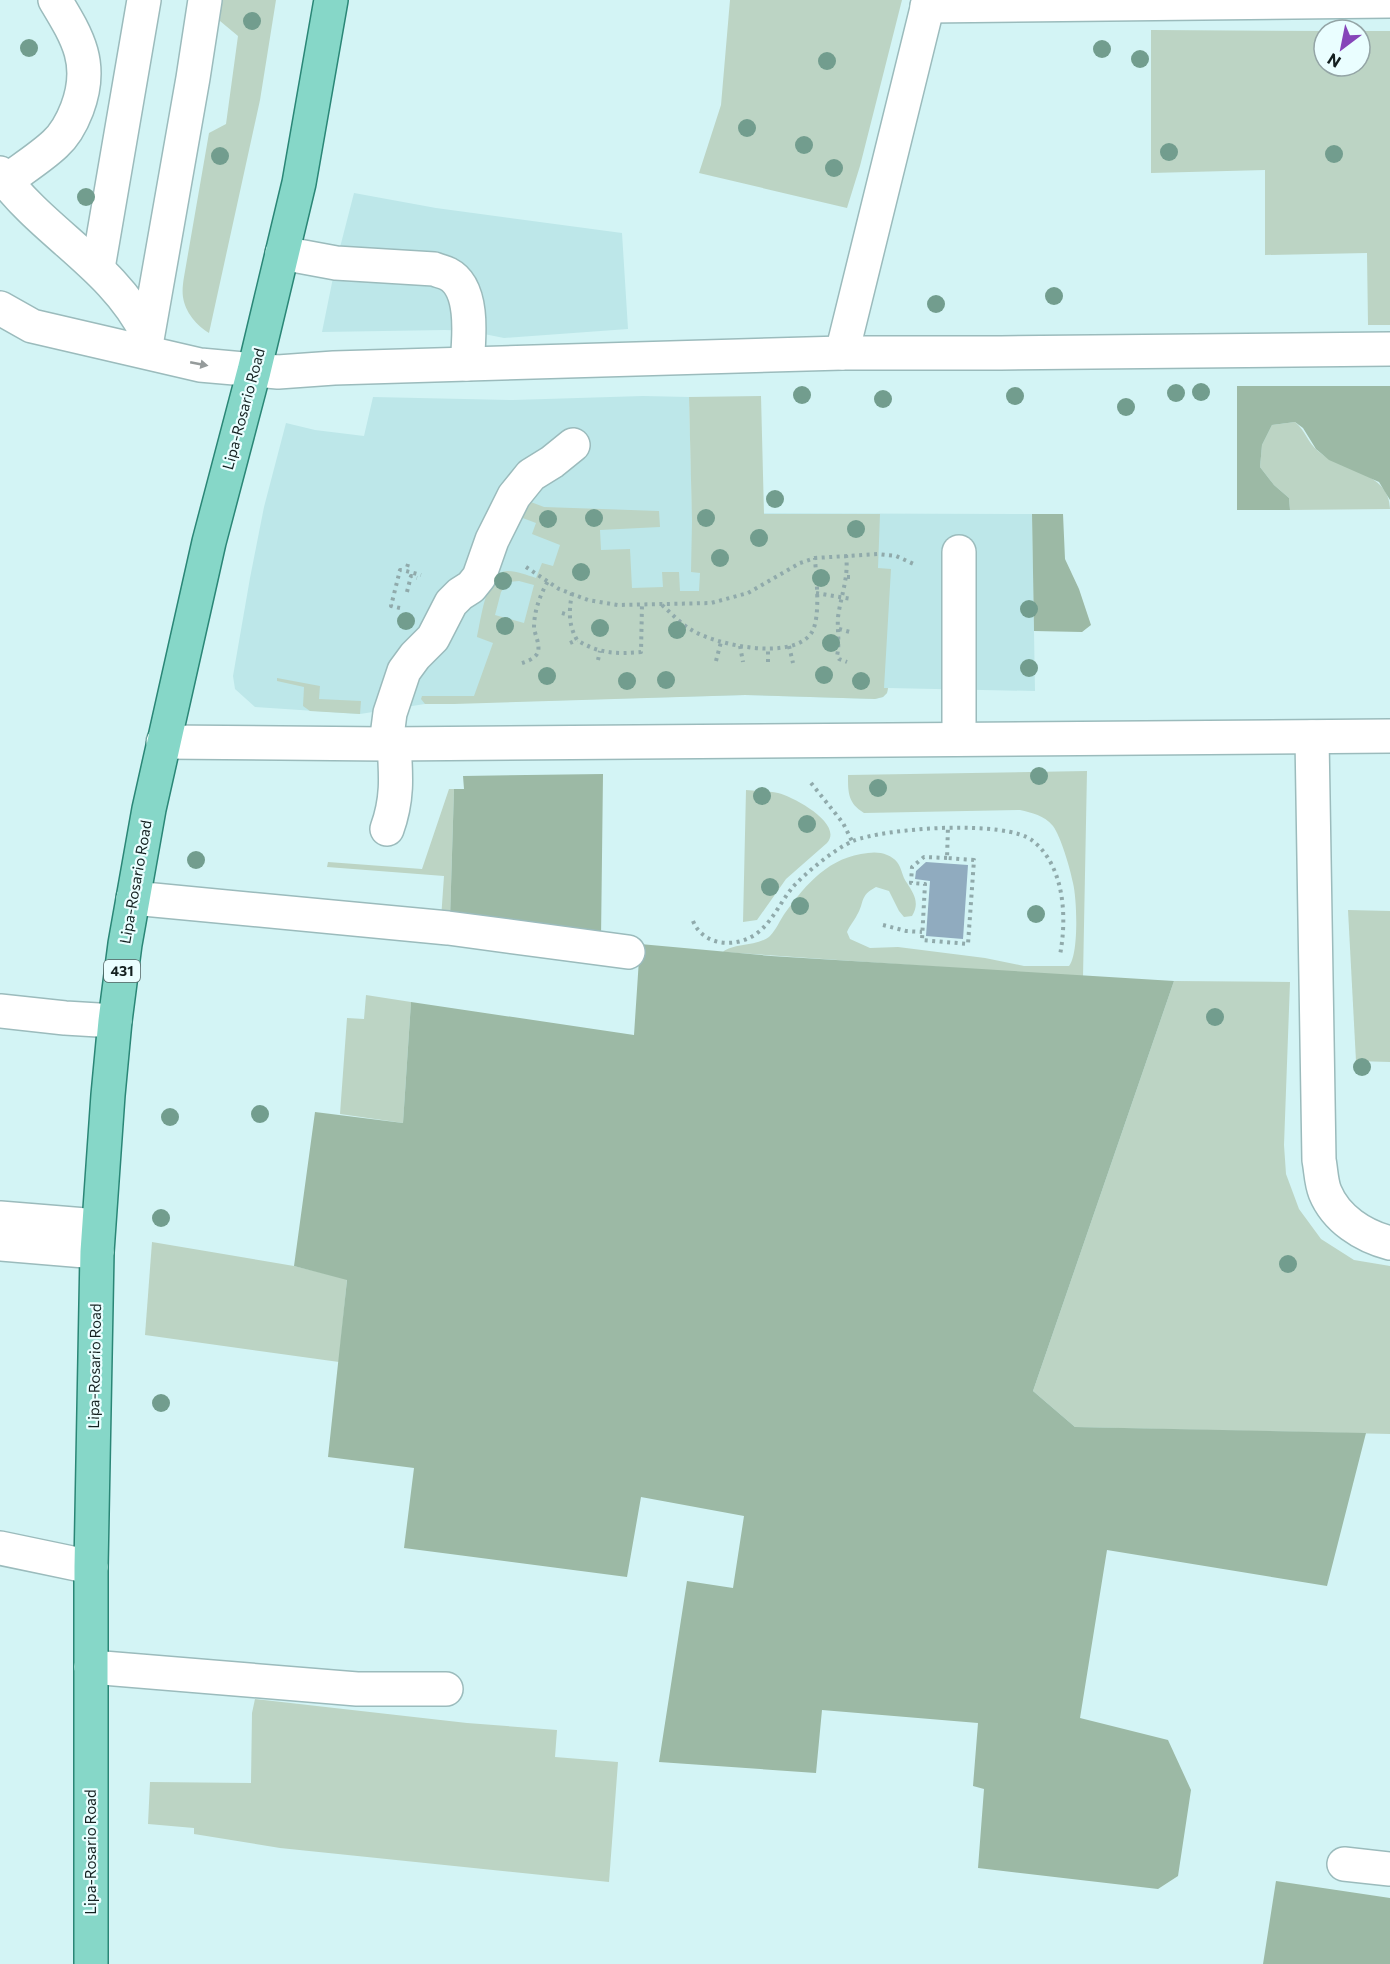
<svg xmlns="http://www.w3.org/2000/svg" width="1390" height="1964" font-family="Commissioner,sans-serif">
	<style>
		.built { fill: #bde7e9 }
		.green { fill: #bcd4c4; fill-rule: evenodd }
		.forest { fill: #9cb9a5 }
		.water { fill: #90abbf }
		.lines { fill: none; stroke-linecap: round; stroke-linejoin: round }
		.minor-casing { stroke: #9bbbbc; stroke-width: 36 }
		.major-casing { stroke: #2a8676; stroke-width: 36 }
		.path { stroke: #90aaab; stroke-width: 4; stroke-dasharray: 3 4.5; stroke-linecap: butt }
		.minor { stroke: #fff; stroke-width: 33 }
		.major { stroke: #86d7c8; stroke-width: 33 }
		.tree { fill: #729d8e }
		.oneway { fill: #959b9b }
		.labels { text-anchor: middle; stroke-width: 4.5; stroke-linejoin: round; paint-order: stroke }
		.shield { fill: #eafeff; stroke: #546363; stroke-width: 1.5 }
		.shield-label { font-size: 14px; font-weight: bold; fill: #142020 }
		.street-label { font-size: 15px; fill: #142020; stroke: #eafeff }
	</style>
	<rect width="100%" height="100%" fill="#d3f4f5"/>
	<g class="built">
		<path d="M 354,193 L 436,208 L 622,233 L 628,329 L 504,338 L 469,331 L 445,330 L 322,332 L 336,263 Z"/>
		<path d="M 643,396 L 689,397 L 692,513 L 1032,514 L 1035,691 L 888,688 L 887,693 L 883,697 L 875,699 L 745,695 L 425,704 L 360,714 L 255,707 L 235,689 L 233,676 L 250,578 L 264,507 L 286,423 L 315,430 L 364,436 L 373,397 L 513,400 Z"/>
	</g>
	<g class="green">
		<path d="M 221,0 L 276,0 L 260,100 L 209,333 C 197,326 185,312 183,297 C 182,291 183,283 184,277 L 209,133 L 226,124 L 238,36 L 220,21 Z"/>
		<path d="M 730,0 L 902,0 L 860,166 L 847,208 L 699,173 L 721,105 Z"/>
		<path d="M 1151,30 L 1324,31 L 1324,66 L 1360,66 L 1360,31 L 1390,31 L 1390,325 L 1368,325 L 1367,253 L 1265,255 L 1265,170 L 1151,173 Z"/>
		<path d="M 761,396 L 764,514 L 880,514 L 878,568 L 891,569 L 884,688 L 888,688 L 887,693 L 883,697 L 875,699 L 745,695 L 454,704 L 425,704 L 421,699 L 422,696 L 474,696 L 493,643 L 477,637 C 481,621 486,570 508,571 C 517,571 527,575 536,578 L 542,563 L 553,566 L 560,545 L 532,534 L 536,523 L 520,517 L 523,499 L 544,507 L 659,511 L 660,527 L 600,530 L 601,550 L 630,549 L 632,588 L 663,587 L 662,572 L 679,572 L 680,591 L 699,591 L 700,573 L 691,572 L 692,521 L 689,397 ZM 519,581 L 534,585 L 524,623 L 495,615 L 501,592 L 508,582 Z"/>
		<path d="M 1295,422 C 1305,430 1308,443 1318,451 C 1340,471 1390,471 1390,509 L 1290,510 L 1289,498 L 1274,485 L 1260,467 L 1262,445 L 1272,425 Z"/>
		<path d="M 277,678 L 320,686 L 319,699 L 361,701 L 360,714 L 310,711 L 303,706 L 304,687 L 277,681 Z"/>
		<path d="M 1087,771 L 1083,977 L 723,952 C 733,943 757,947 770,936 C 776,930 780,920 785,913 C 807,883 829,857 868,853 C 878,851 891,854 897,862 C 902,868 902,877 907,883 C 914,894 920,903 912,916 L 904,917 L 899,911 L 889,891 L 876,887 C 859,896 865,902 857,915 C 854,921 850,925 847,932 L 850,939 L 870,948 L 898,947 L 985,958 L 1024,966 L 1069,966 C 1079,954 1077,899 1073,883 C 1070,868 1061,837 1053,826 C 1044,815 1032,813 1020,810 L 864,813 C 848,803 848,793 848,775 Z"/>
		<path d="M 449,789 L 454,789 L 450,919 L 441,919 L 444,876 L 327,867 L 328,862 L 422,869 Z"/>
		<path d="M 746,790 C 757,791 768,791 778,793 C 794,797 844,824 827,843 L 786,879 L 757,920 L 743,922 Z"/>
		<path d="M 1348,910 L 1390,911 L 1390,1062 L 1356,1061 Z"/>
		<path d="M 1174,981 L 1290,982 L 1284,1145 L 1286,1174 L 1299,1209 L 1321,1239 L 1354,1260 L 1390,1266 L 1390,1434 L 1075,1427 L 1033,1391 Z"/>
		<path d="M 366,995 L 411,1002 L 403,1123 L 340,1114 L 347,1018 L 364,1019 Z"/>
		<path d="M 152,1242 L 294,1266 L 347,1279 L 339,1362 L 145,1335 Z"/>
		<path d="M 255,1699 L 467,1723 L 557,1730 L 555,1757 L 618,1762 L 609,1882 L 280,1848 L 194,1834 L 194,1828 L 148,1824 L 150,1782 L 251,1783 L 252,1713 Z"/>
	</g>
	<g class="forest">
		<path d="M 1237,386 L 1390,386 L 1390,500 L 1379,482 L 1329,460 L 1316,449 L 1303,428 L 1295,422 L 1272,425 L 1262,445 L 1260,467 L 1274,485 L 1289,498 L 1290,510 L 1237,510 Z"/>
		<path d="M 1032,514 L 1063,514 L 1065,559 L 1079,589 L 1091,625 L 1082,632 L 1034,631 Z"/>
		<path d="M 603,774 L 601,939 L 450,919 L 454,789 L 464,789 L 463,776 Z"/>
		<path d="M 640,944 L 771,956 L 1174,981 L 1033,1391 L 1075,1427 L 1366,1433 L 1327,1586 L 1107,1550 L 1080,1718 L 1168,1740 L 1191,1790 L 1178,1876 L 1158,1889 L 978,1868 L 984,1789 L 973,1786 L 978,1723 L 822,1710 L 816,1773 L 659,1762 L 687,1581 L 733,1588 L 744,1516 L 641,1497 L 627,1577 L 404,1548 L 414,1468 L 328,1457 L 347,1280 L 294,1266 L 315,1112 L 403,1123 L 411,1002 L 634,1035 Z"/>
		<path d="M 1276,1881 L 1390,1898 L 1390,1964 L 1263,1964 Z"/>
	</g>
	<path class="water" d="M 926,862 L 968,865 L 963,939 L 926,936 L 930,881 L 915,879 L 916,871 Z"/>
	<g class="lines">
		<g class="minor-casing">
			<g id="minor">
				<path d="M 927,6 L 1390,1"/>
				<path d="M 0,173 C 43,233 114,266 147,334"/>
				<path d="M 6,181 C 22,169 40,158 55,144 C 65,135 72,122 77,109 C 94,64 78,38 55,0"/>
				<path d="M 282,253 L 336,263 L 434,269 C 439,271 444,272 448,274 C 475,288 469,339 467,364"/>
				<path d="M 98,268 L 144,0"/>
				<path d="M 0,308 L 32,326 L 200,365 L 278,372 L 334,368 L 842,353 L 1001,353 L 1390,349"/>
				<path d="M 145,351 L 193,78 L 205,0"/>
				<path d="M 842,353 L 929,0"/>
				<path d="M 959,552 L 959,739"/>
				<path d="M 1312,737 L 1319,1160 C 1321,1170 1321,1182 1325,1192 C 1336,1219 1363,1236 1390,1243"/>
				<path d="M 163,742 L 386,744 L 1390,736"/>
				<path d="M 386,744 L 390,713 L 404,671 L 415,656 L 433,638 L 451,603 L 460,594 L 471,587 L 479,577 L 492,540 L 514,496 L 531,475 L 552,462 L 573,445"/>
				<path d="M 387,829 C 398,799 396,775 394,744"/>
				<path d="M 133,898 L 448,928 L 628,952"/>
				<path d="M 0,1011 L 65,1018 L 115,1021"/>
				<path d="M 0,1218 L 98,1226"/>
				<path d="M 0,1244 L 97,1252"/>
				<path d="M 0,1548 L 91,1567"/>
				<path d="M 91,1667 L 357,1689 L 446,1689"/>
				<path d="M 1344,1864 L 1390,1869"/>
			</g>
		</g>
		<g class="major-casing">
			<path id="major" d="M 91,1964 L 91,1567 L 97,1252 L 108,1095 L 115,1021 L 125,944 L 149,809 L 209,542 L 254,371 L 299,183 L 331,0"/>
		</g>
		<g class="path">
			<path d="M 846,555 C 849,577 841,595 838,617 C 837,630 840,642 837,656 L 839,659 L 847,662"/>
			<path d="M 408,564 L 406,571 L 421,575"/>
			<path d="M 526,567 L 559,589 L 588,600 L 618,605 L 711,603 L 748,593 L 800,563 L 815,558 L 878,554 L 896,556 L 916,565"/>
			<path d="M 847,577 L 854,577"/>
			<path d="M 407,592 L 411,576 L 417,578"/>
			<path d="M 572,593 C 569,611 568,624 577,640 C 599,654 617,654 641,652 L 642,604"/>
			<path d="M 816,593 L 852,599"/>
			<path d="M 662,605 C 671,613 680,623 690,629 C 714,645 794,662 812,632 C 821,616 816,577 815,558"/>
			<path d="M 400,608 L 391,606 L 400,570 L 406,571"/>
			<path d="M 562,613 L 569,615"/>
			<path d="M 839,629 L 850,632"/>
			<path d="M 570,643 L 577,640"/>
			<path d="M 740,646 L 743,662"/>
			<path d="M 789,646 L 793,663"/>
			<path d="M 598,660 L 600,651"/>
			<path d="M 716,661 L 721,642"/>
			<path d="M 768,662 L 768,648"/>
			<path d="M 522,663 C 528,661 536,658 538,652 C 540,644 535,635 534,628 C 534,611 540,595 548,581"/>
			<path d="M 811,783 L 843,823 L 852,841"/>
			<path d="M 947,858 L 924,857 L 912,867 L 911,883 L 925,884 L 922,940 L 968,944 L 974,860 L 947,858 L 948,827"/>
			<path d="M 693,921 C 702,944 731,948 751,937 C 770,927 779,904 792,888 C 804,874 836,848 853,841 C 885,828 1006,819 1033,841 C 1065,867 1067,918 1060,955"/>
			<path d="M 883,925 L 906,931 L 922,932"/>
		</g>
		<use href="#minor" class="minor"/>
		<use href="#major" class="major"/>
	</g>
	<g class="tree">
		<circle cx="252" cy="21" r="9"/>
		<circle cx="29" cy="48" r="9"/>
		<circle cx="1102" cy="49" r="9"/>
		<circle cx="1140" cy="59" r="9"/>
		<circle cx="827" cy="61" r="9"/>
		<circle cx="747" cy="128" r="9"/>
		<circle cx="804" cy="145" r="9"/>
		<circle cx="1169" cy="152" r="9"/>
		<circle cx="1334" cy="154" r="9"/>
		<circle cx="220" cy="156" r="9"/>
		<circle cx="834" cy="168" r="9"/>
		<circle cx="86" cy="197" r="9"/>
		<circle cx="1054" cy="296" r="9"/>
		<circle cx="936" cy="304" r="9"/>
		<circle cx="1201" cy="392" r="9"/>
		<circle cx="1176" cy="393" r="9"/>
		<circle cx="802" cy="395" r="9"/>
		<circle cx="1015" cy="396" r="9"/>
		<circle cx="883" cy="399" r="9"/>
		<circle cx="1126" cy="407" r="9"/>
		<circle cx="775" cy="499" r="9"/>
		<circle cx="594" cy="518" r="9"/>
		<circle cx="706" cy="518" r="9"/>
		<circle cx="548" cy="519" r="9"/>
		<circle cx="856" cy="529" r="9"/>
		<circle cx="759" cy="538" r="9"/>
		<circle cx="720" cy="558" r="9"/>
		<circle cx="581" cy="572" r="9"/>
		<circle cx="821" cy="578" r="9"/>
		<circle cx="503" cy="581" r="9"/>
		<circle cx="1029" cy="609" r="9"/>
		<circle cx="406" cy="621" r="9"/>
		<circle cx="505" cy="626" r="9"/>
		<circle cx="600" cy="628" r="9"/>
		<circle cx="677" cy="630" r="9"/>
		<circle cx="831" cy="643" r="9"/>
		<circle cx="1029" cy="668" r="9"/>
		<circle cx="824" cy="675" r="9"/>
		<circle cx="547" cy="676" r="9"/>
		<circle cx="666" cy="680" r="9"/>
		<circle cx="627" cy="681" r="9"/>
		<circle cx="861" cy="681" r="9"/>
		<circle cx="1039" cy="776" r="9"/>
		<circle cx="878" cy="788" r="9"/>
		<circle cx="762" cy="796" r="9"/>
		<circle cx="807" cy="824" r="9"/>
		<circle cx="196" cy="860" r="9"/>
		<circle cx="770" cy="887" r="9"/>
		<circle cx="800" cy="906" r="9"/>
		<circle cx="1036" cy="914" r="9"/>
		<circle cx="1215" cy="1017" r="9"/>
		<circle cx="1362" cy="1067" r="9"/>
		<circle cx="260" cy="1114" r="9"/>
		<circle cx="170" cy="1117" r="9"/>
		<circle cx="161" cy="1218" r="9"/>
		<circle cx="1288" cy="1264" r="9"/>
		<circle cx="161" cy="1403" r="9"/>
	</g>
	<defs><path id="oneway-solid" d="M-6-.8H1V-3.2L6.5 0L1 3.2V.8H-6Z" transform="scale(1.5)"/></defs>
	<use class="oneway" href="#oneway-solid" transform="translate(199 364) rotate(11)"/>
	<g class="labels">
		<rect class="shield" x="104" y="960" width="36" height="22" rx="4.5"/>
		<g class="shield-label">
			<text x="122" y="976">431</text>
		</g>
		<g class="street-label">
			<text transform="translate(244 409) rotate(-75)" y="5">Lipa-Rosario Road</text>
			<text transform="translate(136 882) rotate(-80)" y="5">Lipa-Rosario Road</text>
			<text transform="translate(95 1366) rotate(-89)" y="5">Lipa-Rosario Road</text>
			<text transform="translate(91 1852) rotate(-90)" y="5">Lipa-Rosario Road</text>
		</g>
	</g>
	<g transform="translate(1342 48) rotate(212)"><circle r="28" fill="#eafeff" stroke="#94a5a6" stroke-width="1.5"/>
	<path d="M0-4.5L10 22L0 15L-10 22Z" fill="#8645b9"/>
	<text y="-9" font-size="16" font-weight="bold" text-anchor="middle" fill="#142020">N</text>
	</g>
</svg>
